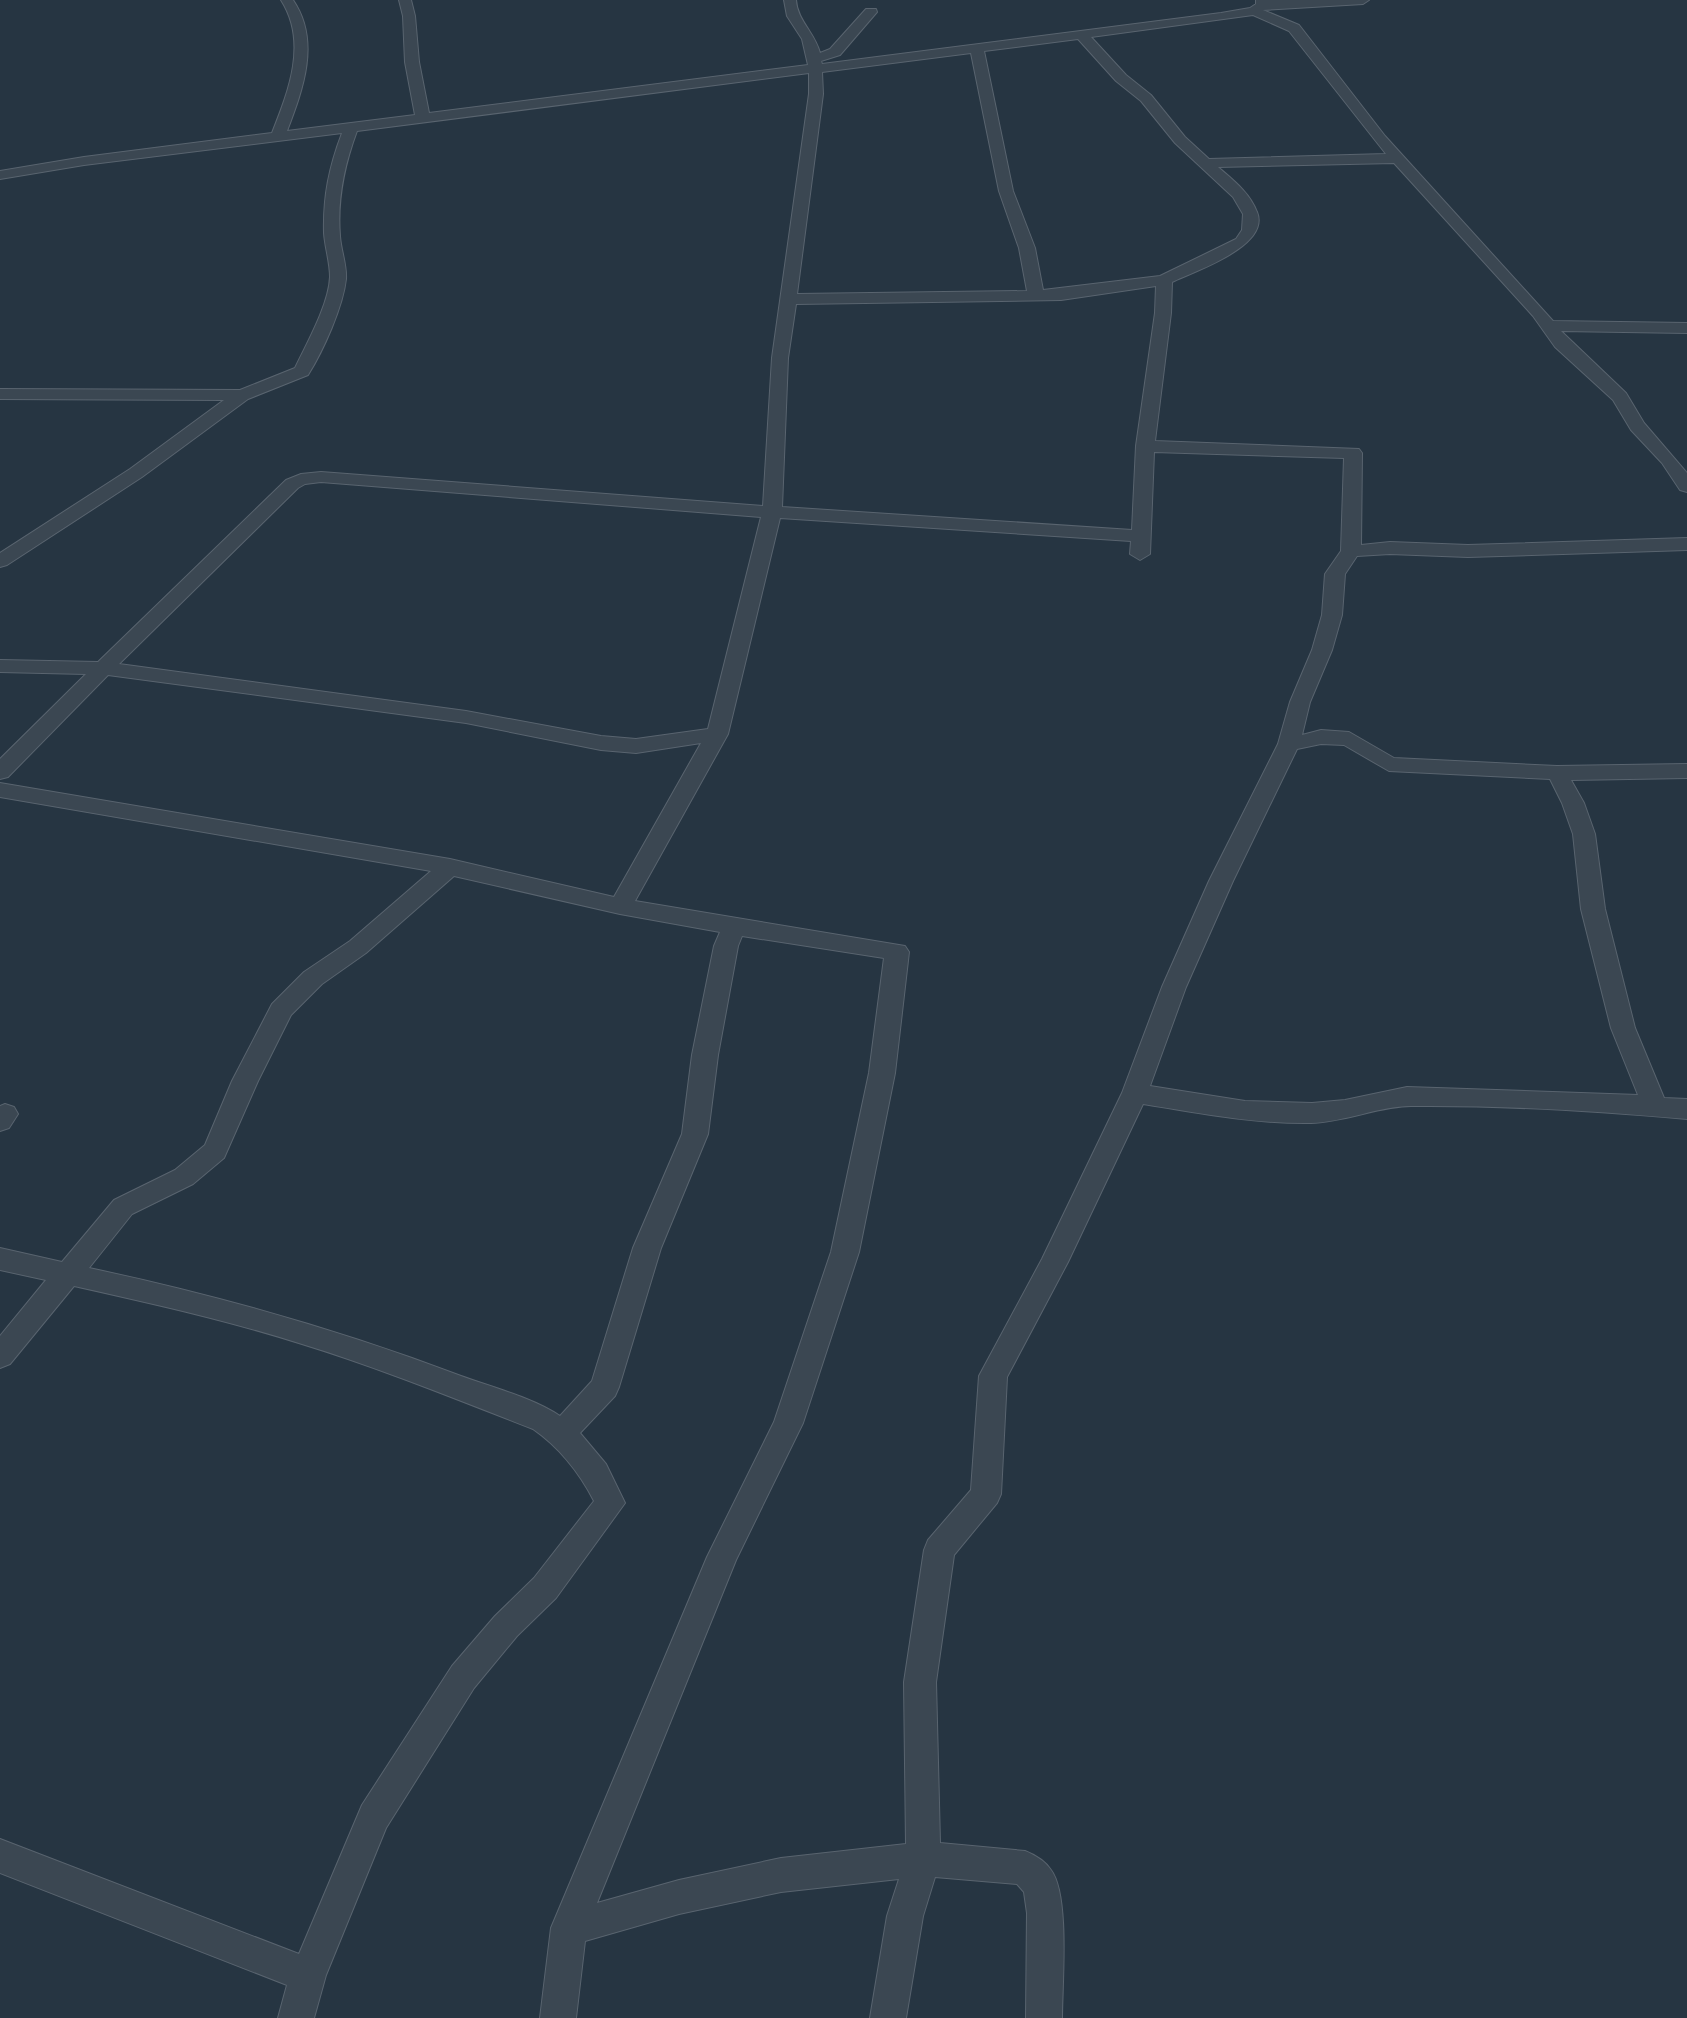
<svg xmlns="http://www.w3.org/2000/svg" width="1687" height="2018" font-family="Rubik,sans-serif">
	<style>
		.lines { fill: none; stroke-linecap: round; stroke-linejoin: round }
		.minor-casing { stroke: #59646f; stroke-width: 2 }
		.minor { fill: #3b4752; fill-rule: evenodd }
	</style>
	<rect width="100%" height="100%" fill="#263542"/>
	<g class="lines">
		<g class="minor-casing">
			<g id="minor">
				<path d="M 281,0 L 293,0 C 321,41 303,89 287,131 L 415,115 L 405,62 L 403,16 L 399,0 L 411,0 L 415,16 L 419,62 L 429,113 L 808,65 L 802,39 L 787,16 L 784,0 L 796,0 C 797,20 815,33 820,53 L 830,49 L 866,9 L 876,9 L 877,12 L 840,55 L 821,61 L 822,64 L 1221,13 L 1250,8 L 1256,4 L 1256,0 L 1369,0 L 1363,4 L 1263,10 L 1299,25 L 1385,136 L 1553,321 L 1687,323 L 1687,333 L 1561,331 L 1626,393 L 1644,423 L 1687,473 L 1687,492 L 1680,490 L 1662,463 L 1631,430 L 1613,400 L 1555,347 L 1533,316 L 1394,163 L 1218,167 C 1233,180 1250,193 1257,212 C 1271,246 1195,271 1172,282 L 1171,313 L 1155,441 L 1359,449 L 1362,453 L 1361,545 L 1390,542 L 1468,545 L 1687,538 L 1687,550 L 1468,557 L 1390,554 L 1357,556 L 1345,574 L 1342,615 L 1332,650 L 1310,702 L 1302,735 L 1321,730 L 1349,732 L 1394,758 L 1557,766 L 1687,764 L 1687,778 L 1571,780 L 1584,803 L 1595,834 L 1605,909 L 1635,1028 L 1664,1098 L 1687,1099 L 1687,1119 C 1596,1111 1503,1105 1411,1106 C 1380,1106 1345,1122 1311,1123 C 1254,1124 1199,1113 1143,1104 L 1068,1262 L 1007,1377 L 1001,1494 L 997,1503 L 954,1555 L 936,1682 L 940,1843 L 1025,1851 C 1035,1855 1045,1861 1051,1870 C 1070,1895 1062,1985 1062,2018 L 1026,2018 L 1027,1913 L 1024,1892 L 1017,1884 L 935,1877 L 923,1916 L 906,2018 L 870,2018 L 887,1916 L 899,1879 L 781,1892 L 679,1914 L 585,1941 L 576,2018 L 540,2018 L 551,1928 L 707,1557 L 774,1422 L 831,1252 L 869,1073 L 884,958 L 742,936 L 738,946 L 718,1055 L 708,1134 L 661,1248 L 619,1387 L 615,1396 L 580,1433 L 606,1464 L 625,1503 L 556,1598 L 517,1636 L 474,1688 L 386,1828 L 326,1975 L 314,2018 L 278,2018 L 287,1985 L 0,1873 L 0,1839 L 299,1954 L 362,1805 L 452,1666 L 495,1616 L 534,1578 L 594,1501 C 579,1472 559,1447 533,1429 C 456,1399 380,1368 302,1344 C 227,1320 150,1303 74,1286 L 10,1364 L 0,1368 L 0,1336 L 46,1280 L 0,1270 L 0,1248 L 62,1262 L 114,1200 L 175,1170 L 205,1145 L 232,1081 L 272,1004 L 304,972 L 350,941 L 431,871 L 0,797 L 0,783 L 450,859 L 614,897 L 701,743 L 636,753 L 601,750 L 466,723 L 108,675 L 8,777 L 0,779 L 0,759 L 86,674 L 0,672 L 0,660 L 98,662 L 286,480 L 301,474 L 321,472 L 763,506 L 772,358 L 809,94 L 809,73 L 357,131 C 344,166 337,199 340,236 C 341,251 347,265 346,279 C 343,307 323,351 308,375 L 248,399 L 142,477 L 7,565 L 0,567 L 0,553 L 130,469 L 224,400 L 0,399 L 0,389 L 240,390 L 295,368 C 307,343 329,304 330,277 C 330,262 325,248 324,233 C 323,197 329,167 342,133 L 84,165 L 0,179 L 0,171 L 84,157 L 272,133 C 289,90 308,42 281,0 ZM 1253,15 L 1289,31 L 1386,154 L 1209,159 L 1185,137 L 1151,95 L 1126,75 L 1091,37 ZM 1078,39 L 1116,81 L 1141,101 L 1175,143 L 1233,197 L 1243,214 L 1242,230 L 1236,239 L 1160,276 L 1043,290 L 1035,248 L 1013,191 L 984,51 ZM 971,53 L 999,191 L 1019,248 L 1027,291 L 797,294 L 823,94 L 822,72 ZM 1156,286 L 1155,313 L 1136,446 L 1132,530 L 782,507 L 788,358 L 796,304 L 1061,300 ZM 1154,452 L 1344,458 L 1341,551 L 1325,574 L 1322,615 L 1312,650 L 1290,702 L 1278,744 L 1209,881 L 1162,987 L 1122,1093 L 1042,1259 L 979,1376 L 971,1490 L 928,1540 L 924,1550 L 904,1682 L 906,1844 L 781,1858 L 679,1880 L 597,1903 L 736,1560 L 803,1423 L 859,1252 L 895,1073 L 909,952 L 905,946 L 635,901 L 728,734 L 780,518 L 1131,541 L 1130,554 L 1140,560 L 1150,554 ZM 321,482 L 761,517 L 708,729 L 636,739 L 601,736 L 466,711 L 119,664 L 298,488 L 305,484 ZM 1321,744 L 1344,745 L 1389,771 L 1550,779 L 1562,803 L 1573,834 L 1581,909 L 1611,1028 L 1638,1095 L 1407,1087 L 1345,1100 L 1312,1103 L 1245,1101 L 1150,1086 L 1186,987 L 1233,881 L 1297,749 ZM 454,876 L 620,914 L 720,932 L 714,946 L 692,1055 L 682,1134 L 633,1248 L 592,1381 L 560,1416 C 534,1398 491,1387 461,1376 C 340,1330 216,1295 89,1268 L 132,1214 L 193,1184 L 224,1158 L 258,1081 L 291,1015 L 322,984 L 366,953 Z"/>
				<path d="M 5,1104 L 14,1107 L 18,1114 L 9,1128 L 0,1131 L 0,1106 Z"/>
			</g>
		</g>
		<use href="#minor" class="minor"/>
	</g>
</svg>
